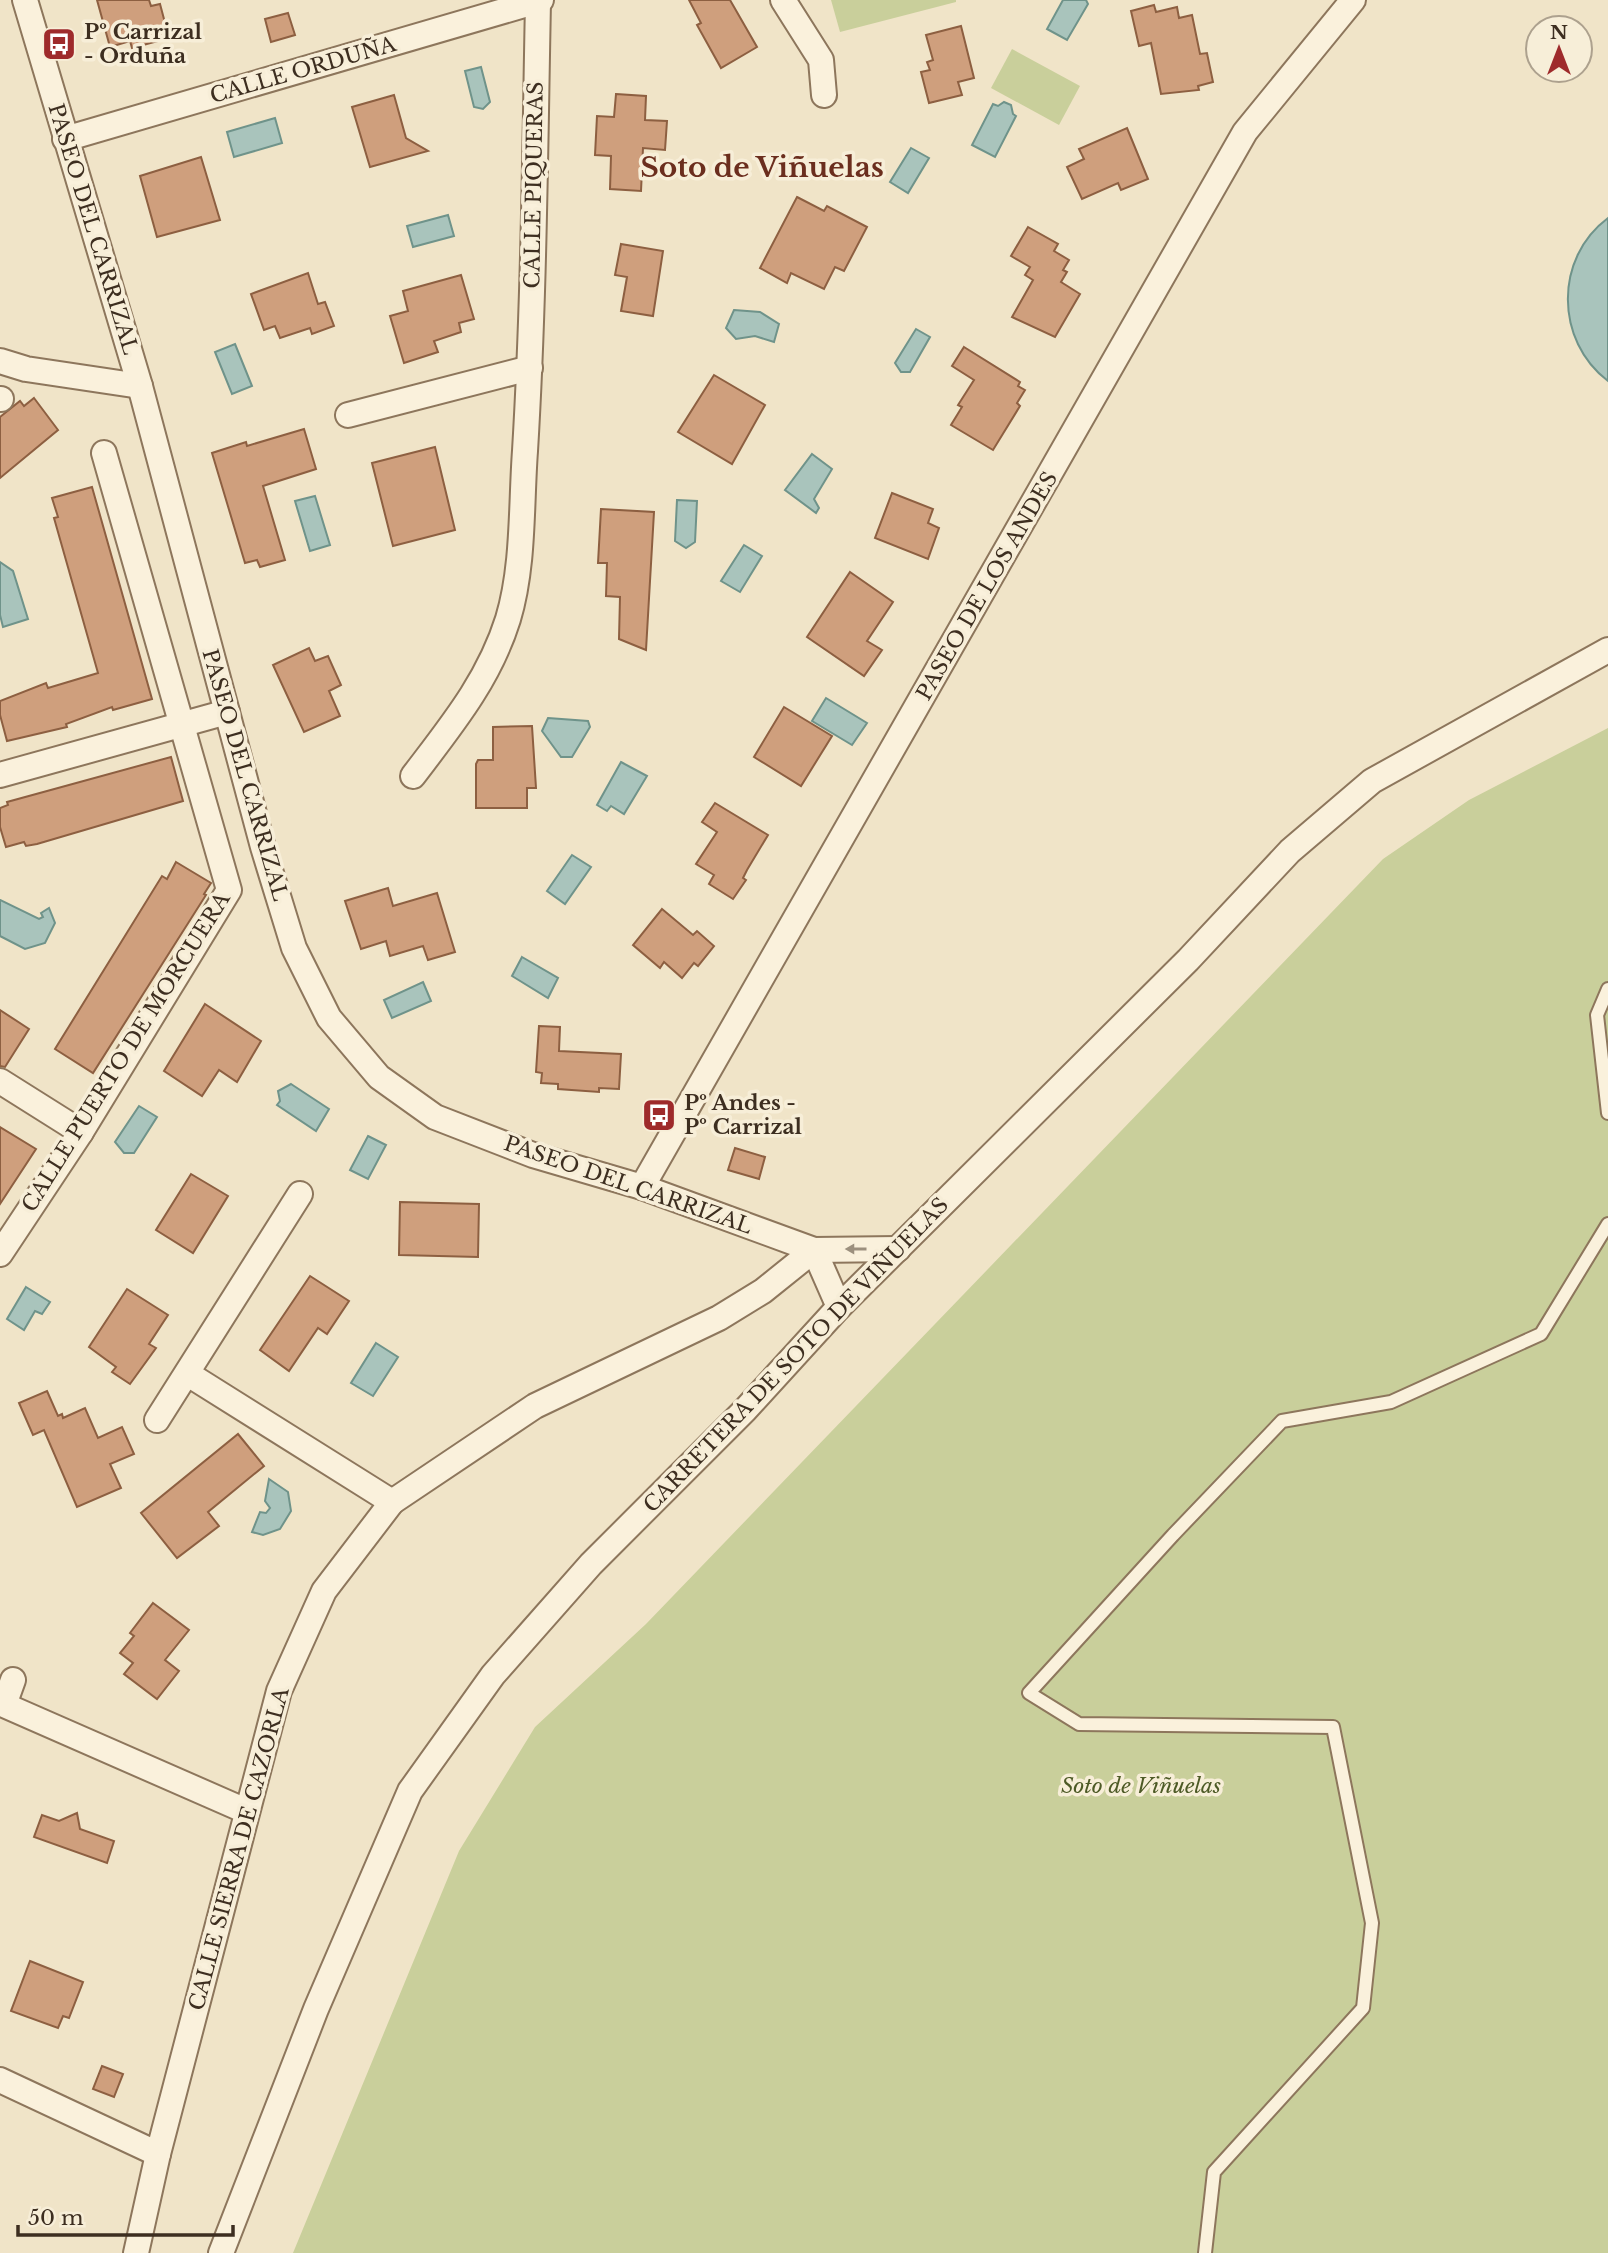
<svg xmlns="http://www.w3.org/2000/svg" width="1608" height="2253" font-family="'Libre Baskerville',serif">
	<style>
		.green { fill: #c9cf9b }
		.water { fill: #a9c4bc; stroke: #6f938a; stroke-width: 2 }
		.building { fill: #cf9f7d; stroke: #8d5f41; stroke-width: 2 }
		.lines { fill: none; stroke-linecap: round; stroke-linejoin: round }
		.lane-casing { stroke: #8d765c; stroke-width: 16 }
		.street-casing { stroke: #8d765c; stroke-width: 28 }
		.lane { stroke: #faf1dc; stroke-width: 12 }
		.street { stroke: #faf1dc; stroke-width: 24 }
		.oneway { fill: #9c907e }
		.labels { text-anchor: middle; stroke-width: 7; stroke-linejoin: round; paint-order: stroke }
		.poi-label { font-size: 21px; font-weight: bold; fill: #3d2e20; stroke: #f7eed8; text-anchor: start }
		.street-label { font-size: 21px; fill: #3d2e20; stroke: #f7eed8 }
		.park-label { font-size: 21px; font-style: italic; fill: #4d5a26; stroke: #f7eed8 }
		.district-label { font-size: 28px; font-weight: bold; fill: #6b2e1e; stroke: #f7eed8 }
	</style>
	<rect width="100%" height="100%" fill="#f0e4c8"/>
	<g class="green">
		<path d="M 831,0 L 956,0 L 956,2 L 840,32 Z"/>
		<path d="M 1012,49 L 1080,86 L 1059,125 L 991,88 Z"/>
		<path d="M 1608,728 L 1608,2253 L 293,2253 L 459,1851 L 535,1727 L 646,1624 L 1383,859 L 1469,800 Z"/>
	</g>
	<g class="water">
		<path d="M 1063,0 L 1086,0 L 1088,4 L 1067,40 L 1047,29 Z"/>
		<path d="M 481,67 L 490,102 L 483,109 L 474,107 L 465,71 Z"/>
		<path d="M 1004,102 L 1011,105 L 1013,114 L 1016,116 L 995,157 L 972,145 L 993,104 L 998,106 Z"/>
		<path d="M 275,118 L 282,143 L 234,157 L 227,132 Z"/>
		<path d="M 911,148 L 929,158 L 908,193 L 890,182 Z"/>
		<path d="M 448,215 L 454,236 L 413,247 L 407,226 Z"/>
		<path d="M 1608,218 L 1608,381 C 1555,341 1554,258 1608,218 Z"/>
		<path d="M 734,310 L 760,312 L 779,324 L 774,342 L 755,336 L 736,339 L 726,328 Z"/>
		<path d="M 916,329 L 930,337 L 910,372 L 901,372 L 895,363 Z"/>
		<path d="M 235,344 L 252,386 L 232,394 L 215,352 Z"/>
		<path d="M 812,454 L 832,469 L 814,499 L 819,508 L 816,513 L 785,490 Z"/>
		<path d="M 315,496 L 330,545 L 310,551 L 295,501 Z"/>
		<path d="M 677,500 L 697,501 L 695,542 L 686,548 L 675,541 Z"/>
		<path d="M 744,545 L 762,556 L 740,592 L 721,581 Z"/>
		<path d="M 0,562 L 13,571 L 28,619 L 3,627 L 0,615 Z"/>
		<path d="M 826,698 L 867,723 L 852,745 L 812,721 Z"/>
		<path d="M 548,718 L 588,721 L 590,727 L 572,757 L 561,757 L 542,731 Z"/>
		<path d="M 621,762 L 647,776 L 624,814 L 611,806 L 607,811 L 597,805 Z"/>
		<path d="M 572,855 L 591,867 L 565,904 L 547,891 Z"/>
		<path d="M 0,900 L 39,919 L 43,917 L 41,913 L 49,908 L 55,923 L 45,943 L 25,949 L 0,936 Z"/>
		<path d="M 522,957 L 558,978 L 548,998 L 512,976 Z"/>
		<path d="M 423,982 L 431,1001 L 392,1018 L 384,1000 Z"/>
		<path d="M 291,1084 L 329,1109 L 316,1131 L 277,1105 L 280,1101 L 278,1091 Z"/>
		<path d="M 139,1106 L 157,1117 L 134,1153 L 124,1153 L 115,1142 Z"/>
		<path d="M 368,1136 L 386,1145 L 368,1179 L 350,1170 Z"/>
		<path d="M 26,1287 L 50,1302 L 42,1314 L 35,1311 L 24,1330 L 7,1319 Z"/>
		<path d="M 376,1343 L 398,1357 L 373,1396 L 351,1383 Z"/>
		<path d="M 269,1479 L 288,1492 L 291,1511 L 280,1529 L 263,1535 L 252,1532 L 260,1512 L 266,1513 L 270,1508 L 265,1501 Z"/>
	</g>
	<g class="building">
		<path d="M 97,0 L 149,0 L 151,6 L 160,4 L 169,38 L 132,48 L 130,41 L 110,47 Z"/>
		<path d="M 689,0 L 730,0 L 757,47 L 721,68 L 697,25 L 701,23 Z"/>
		<path d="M 1154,5 L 1156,12 L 1177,7 L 1179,18 L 1192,15 L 1200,54 L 1207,53 L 1213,82 L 1198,86 L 1199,90 L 1161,94 L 1151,43 L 1139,46 L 1131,11 Z"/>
		<path d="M 288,13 L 295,35 L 271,42 L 265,19 Z"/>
		<path d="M 961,26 L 974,78 L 958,82 L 962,95 L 929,103 L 921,72 L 930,70 L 927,62 L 933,60 L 926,35 Z"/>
		<path d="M 616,94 L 646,96 L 645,120 L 667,121 L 665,150 L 643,148 L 641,191 L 610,189 L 611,156 L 595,155 L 597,116 L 614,117 Z"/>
		<path d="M 394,95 L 406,138 L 428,151 L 370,167 L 352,107 Z"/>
		<path d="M 1127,128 L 1148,179 L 1121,190 L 1118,183 L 1082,199 L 1067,167 L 1084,159 L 1079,149 Z"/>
		<path d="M 201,157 L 220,220 L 157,237 L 140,176 Z"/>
		<path d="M 797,197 L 824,211 L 827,206 L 867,227 L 844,271 L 835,267 L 824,289 L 791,273 L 787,283 L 760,268 Z"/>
		<path d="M 1028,227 L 1058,244 L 1054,251 L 1069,260 L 1063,270 L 1067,272 L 1061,282 L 1080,294 L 1055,337 L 1012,317 L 1033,280 L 1025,275 L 1030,267 L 1011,256 Z"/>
		<path d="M 621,244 L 663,251 L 653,316 L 621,311 L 627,277 L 615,275 Z"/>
		<path d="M 308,273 L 318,304 L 325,302 L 334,326 L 312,334 L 310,328 L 280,338 L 275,326 L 264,330 L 251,294 Z"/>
		<path d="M 461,275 L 474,319 L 459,323 L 461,332 L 434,341 L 438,352 L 404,363 L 390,316 L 408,311 L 403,291 Z"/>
		<path d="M 964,347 L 1020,382 L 1018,386 L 1025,390 L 1017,403 L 1020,406 L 993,450 L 951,425 L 962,407 L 958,405 L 974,380 L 952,366 Z"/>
		<path d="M 714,375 L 765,405 L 732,464 L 678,432 Z"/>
		<path d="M 34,398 L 58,430 L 0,478 L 0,417 L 20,401 L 24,406 Z"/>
		<path d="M 304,429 L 316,469 L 263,486 L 285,560 L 260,567 L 257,560 L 245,563 L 212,453 L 246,442 L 247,446 Z"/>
		<path d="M 435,447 L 455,530 L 393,546 L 372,463 Z"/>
		<path d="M 92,487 L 152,699 L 113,710 L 112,707 L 66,724 L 67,727 L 7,741 L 0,715 L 0,701 L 46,683 L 48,688 L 98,673 L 54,518 L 58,517 L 52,498 Z"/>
		<path d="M 892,493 L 933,509 L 928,523 L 939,528 L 928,559 L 875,538 Z"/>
		<path d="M 601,509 L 654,512 L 646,650 L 619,639 L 620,597 L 606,596 L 607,563 L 598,563 Z"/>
		<path d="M 850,572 L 893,602 L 867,641 L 882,650 L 864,676 L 807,637 Z"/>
		<path d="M 309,648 L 315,661 L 328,656 L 341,685 L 329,691 L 340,716 L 304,732 L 273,665 Z"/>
		<path d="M 784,707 L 832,736 L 801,786 L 754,757 Z"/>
		<path d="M 532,726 L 536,788 L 527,788 L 527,808 L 476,808 L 476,764 L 478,760 L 493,760 L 493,727 Z"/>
		<path d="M 171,757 L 183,801 L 37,844 L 26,846 L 24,842 L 6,847 L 0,827 L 0,808 L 8,805 L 7,802 Z"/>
		<path d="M 715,803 L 768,835 L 747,870 L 743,878 L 746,880 L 733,899 L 709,884 L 714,875 L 696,864 L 717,832 L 702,822 Z"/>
		<path d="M 176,862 L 211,883 L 204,894 L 206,895 L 93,1073 L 55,1049 L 162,876 L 167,879 Z"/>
		<path d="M 388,888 L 393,906 L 437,893 L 455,952 L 428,960 L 423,946 L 390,956 L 386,941 L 361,949 L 345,901 Z"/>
		<path d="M 662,909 L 693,935 L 697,931 L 714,946 L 698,966 L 694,963 L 682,978 L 664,962 L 660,968 L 633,945 Z"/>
		<path d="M 205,1004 L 261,1041 L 237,1082 L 219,1070 L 202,1096 L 164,1071 Z"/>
		<path d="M 0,1010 L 29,1029 L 5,1067 L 0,1066 Z"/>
		<path d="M 539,1026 L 560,1027 L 559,1051 L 621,1054 L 619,1089 L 599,1088 L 599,1092 L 558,1089 L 558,1084 L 541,1083 L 542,1073 L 536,1072 Z"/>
		<path d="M 0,1127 L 36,1149 L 0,1204 Z"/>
		<path d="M 735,1148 L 765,1157 L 759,1179 L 728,1170 Z"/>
		<path d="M 191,1174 L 228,1196 L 193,1253 L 156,1230 Z"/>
		<path d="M 400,1202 L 479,1204 L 478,1257 L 399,1255 Z"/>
		<path d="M 310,1276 L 349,1301 L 327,1334 L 318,1328 L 289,1371 L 260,1350 Z"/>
		<path d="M 127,1289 L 168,1315 L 149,1344 L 156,1348 L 130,1384 L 112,1372 L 116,1367 L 89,1347 Z"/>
		<path d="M 47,1391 L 58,1416 L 62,1414 L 63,1418 L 85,1408 L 98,1438 L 122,1427 L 134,1454 L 110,1464 L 121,1488 L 77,1507 L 44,1430 L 33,1435 L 19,1403 Z"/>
		<path d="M 238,1434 L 264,1466 L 208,1512 L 219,1526 L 177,1558 L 141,1513 Z"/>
		<path d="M 153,1603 L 189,1630 L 165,1660 L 179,1671 L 157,1699 L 124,1674 L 133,1663 L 120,1653 L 134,1636 L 130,1633 Z"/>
		<path d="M 77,1813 L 80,1829 L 114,1841 L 107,1863 L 34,1837 L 42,1815 L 59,1821 Z"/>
		<path d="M 30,1961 L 83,1982 L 69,2018 L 63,2016 L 58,2028 L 11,2011 Z"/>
		<path d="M 102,2066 L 123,2074 L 114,2097 L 93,2089 Z"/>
	</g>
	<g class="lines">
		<g class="lane-casing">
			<g id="lane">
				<path d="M 1608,989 L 1597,1015 L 1608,1113"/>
				<path d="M 1205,2253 L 1214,2172 L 1363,2008 L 1372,1923 L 1333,1727 L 1079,1724 L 1029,1693 L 1173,1535 L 1282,1421 L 1391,1402 L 1541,1334 L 1608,1224"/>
			</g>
		</g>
		<g class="street-casing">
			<g id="street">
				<path d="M 25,0 L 140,386 L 263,847 L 294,948 L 329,1018 L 379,1077 L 435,1117 L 533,1155 L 642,1187 L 814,1250 L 898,1249"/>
				<path d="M 783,0 L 821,60 L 824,95"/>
				<path d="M 65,139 L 541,0"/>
				<path d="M 0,361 L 26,369 L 140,386"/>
				<path d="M 0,399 L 1,399"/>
				<path d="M 348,415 L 530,368"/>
				<path d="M 0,775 L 227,712"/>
				<path d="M 413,776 C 451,726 489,680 508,619 C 524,566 521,505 525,451 C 534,301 535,151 538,2"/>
				<path d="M 0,1081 L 81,1132"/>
				<path d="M 642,1187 L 1245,132 L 1353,0"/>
				<path d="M 814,1250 L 839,1307"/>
				<path d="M 0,1254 L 81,1132 L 229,890 L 104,453"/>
				<path d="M 188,1374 L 392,1502"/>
				<path d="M 157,1420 L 300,1194"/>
				<path d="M 13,1680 L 4,1705 L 246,1811"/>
				<path d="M 0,2080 L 158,2154"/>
				<path d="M 136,2253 L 158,2154 L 279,1691 L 324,1591 L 392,1502 L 535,1406 L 719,1318 L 763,1291 L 814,1250"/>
				<path d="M 221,2253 L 316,2009 L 410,1791 L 493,1675 L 591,1564 L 745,1410 L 839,1307 L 1188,960 L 1290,851 L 1372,781 L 1608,650"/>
			</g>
		</g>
		<use href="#lane" class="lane"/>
		<use href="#street" class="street"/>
	</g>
	<defs><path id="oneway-solid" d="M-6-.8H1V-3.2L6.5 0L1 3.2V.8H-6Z" transform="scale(1.75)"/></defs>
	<use class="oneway" href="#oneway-solid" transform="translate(856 1249) rotate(180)"/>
	<defs>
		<g id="bus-square" transform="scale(1.75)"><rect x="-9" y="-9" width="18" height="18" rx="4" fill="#9e2a2b" stroke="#f7eed8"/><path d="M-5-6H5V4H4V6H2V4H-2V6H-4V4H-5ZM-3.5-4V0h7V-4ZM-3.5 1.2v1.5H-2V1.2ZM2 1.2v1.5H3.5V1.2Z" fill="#fff"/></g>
	</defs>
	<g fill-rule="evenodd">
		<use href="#bus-square" x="59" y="44"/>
		<use href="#bus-square" x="659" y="1115"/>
	</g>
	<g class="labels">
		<g class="poi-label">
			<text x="84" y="39">Pº Carrizal<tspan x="84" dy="24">- Orduña</tspan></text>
			<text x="684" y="1110">Pº Andes -<tspan x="684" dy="24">Pº Carrizal</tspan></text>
		</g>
		<g class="street-label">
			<text transform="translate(303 70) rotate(-16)" y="7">CALLE ORDUÑA</text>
			<text transform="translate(534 185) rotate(-89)" y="7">CALLE PIQUERAS</text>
			<text transform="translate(93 229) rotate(73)" y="7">PASEO DEL CARRIZAL</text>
			<text transform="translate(987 586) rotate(-60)" y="7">PASEO DE LOS ANDES</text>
			<text transform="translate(245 775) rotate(74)" y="7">PASEO DEL CARRIZAL</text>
			<text transform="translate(126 1052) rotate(-58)" y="7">CALLE PUERTO DE MORCUERA</text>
			<text transform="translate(628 1185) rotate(19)" y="7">PASEO DEL CARRIZAL</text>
			<text transform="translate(796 1355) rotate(-46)" y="7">CARRETERA DE SOTO DE VIÑUELAS</text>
			<text transform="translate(239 1849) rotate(-75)" y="7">CALLE SIERRA DE CAZORLA</text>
		</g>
		<g class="park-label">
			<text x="1141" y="1793">Soto de Viñuelas</text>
		</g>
		<g class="district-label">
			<text x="762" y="177">Soto de Viñuelas</text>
		</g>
	</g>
	<g transform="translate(1559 49)"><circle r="33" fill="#f7eed8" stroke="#ada18e" stroke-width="2"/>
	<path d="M0-5L12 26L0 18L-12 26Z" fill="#9e2a2b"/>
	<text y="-10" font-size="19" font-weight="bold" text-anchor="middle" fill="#3d2e20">N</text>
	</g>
	<path d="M18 2225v10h215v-10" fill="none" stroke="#3d2e20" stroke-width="3.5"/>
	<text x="28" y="2225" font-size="21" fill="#3d2e20" stroke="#f7eed8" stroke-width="5" paint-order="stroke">50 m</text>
</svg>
